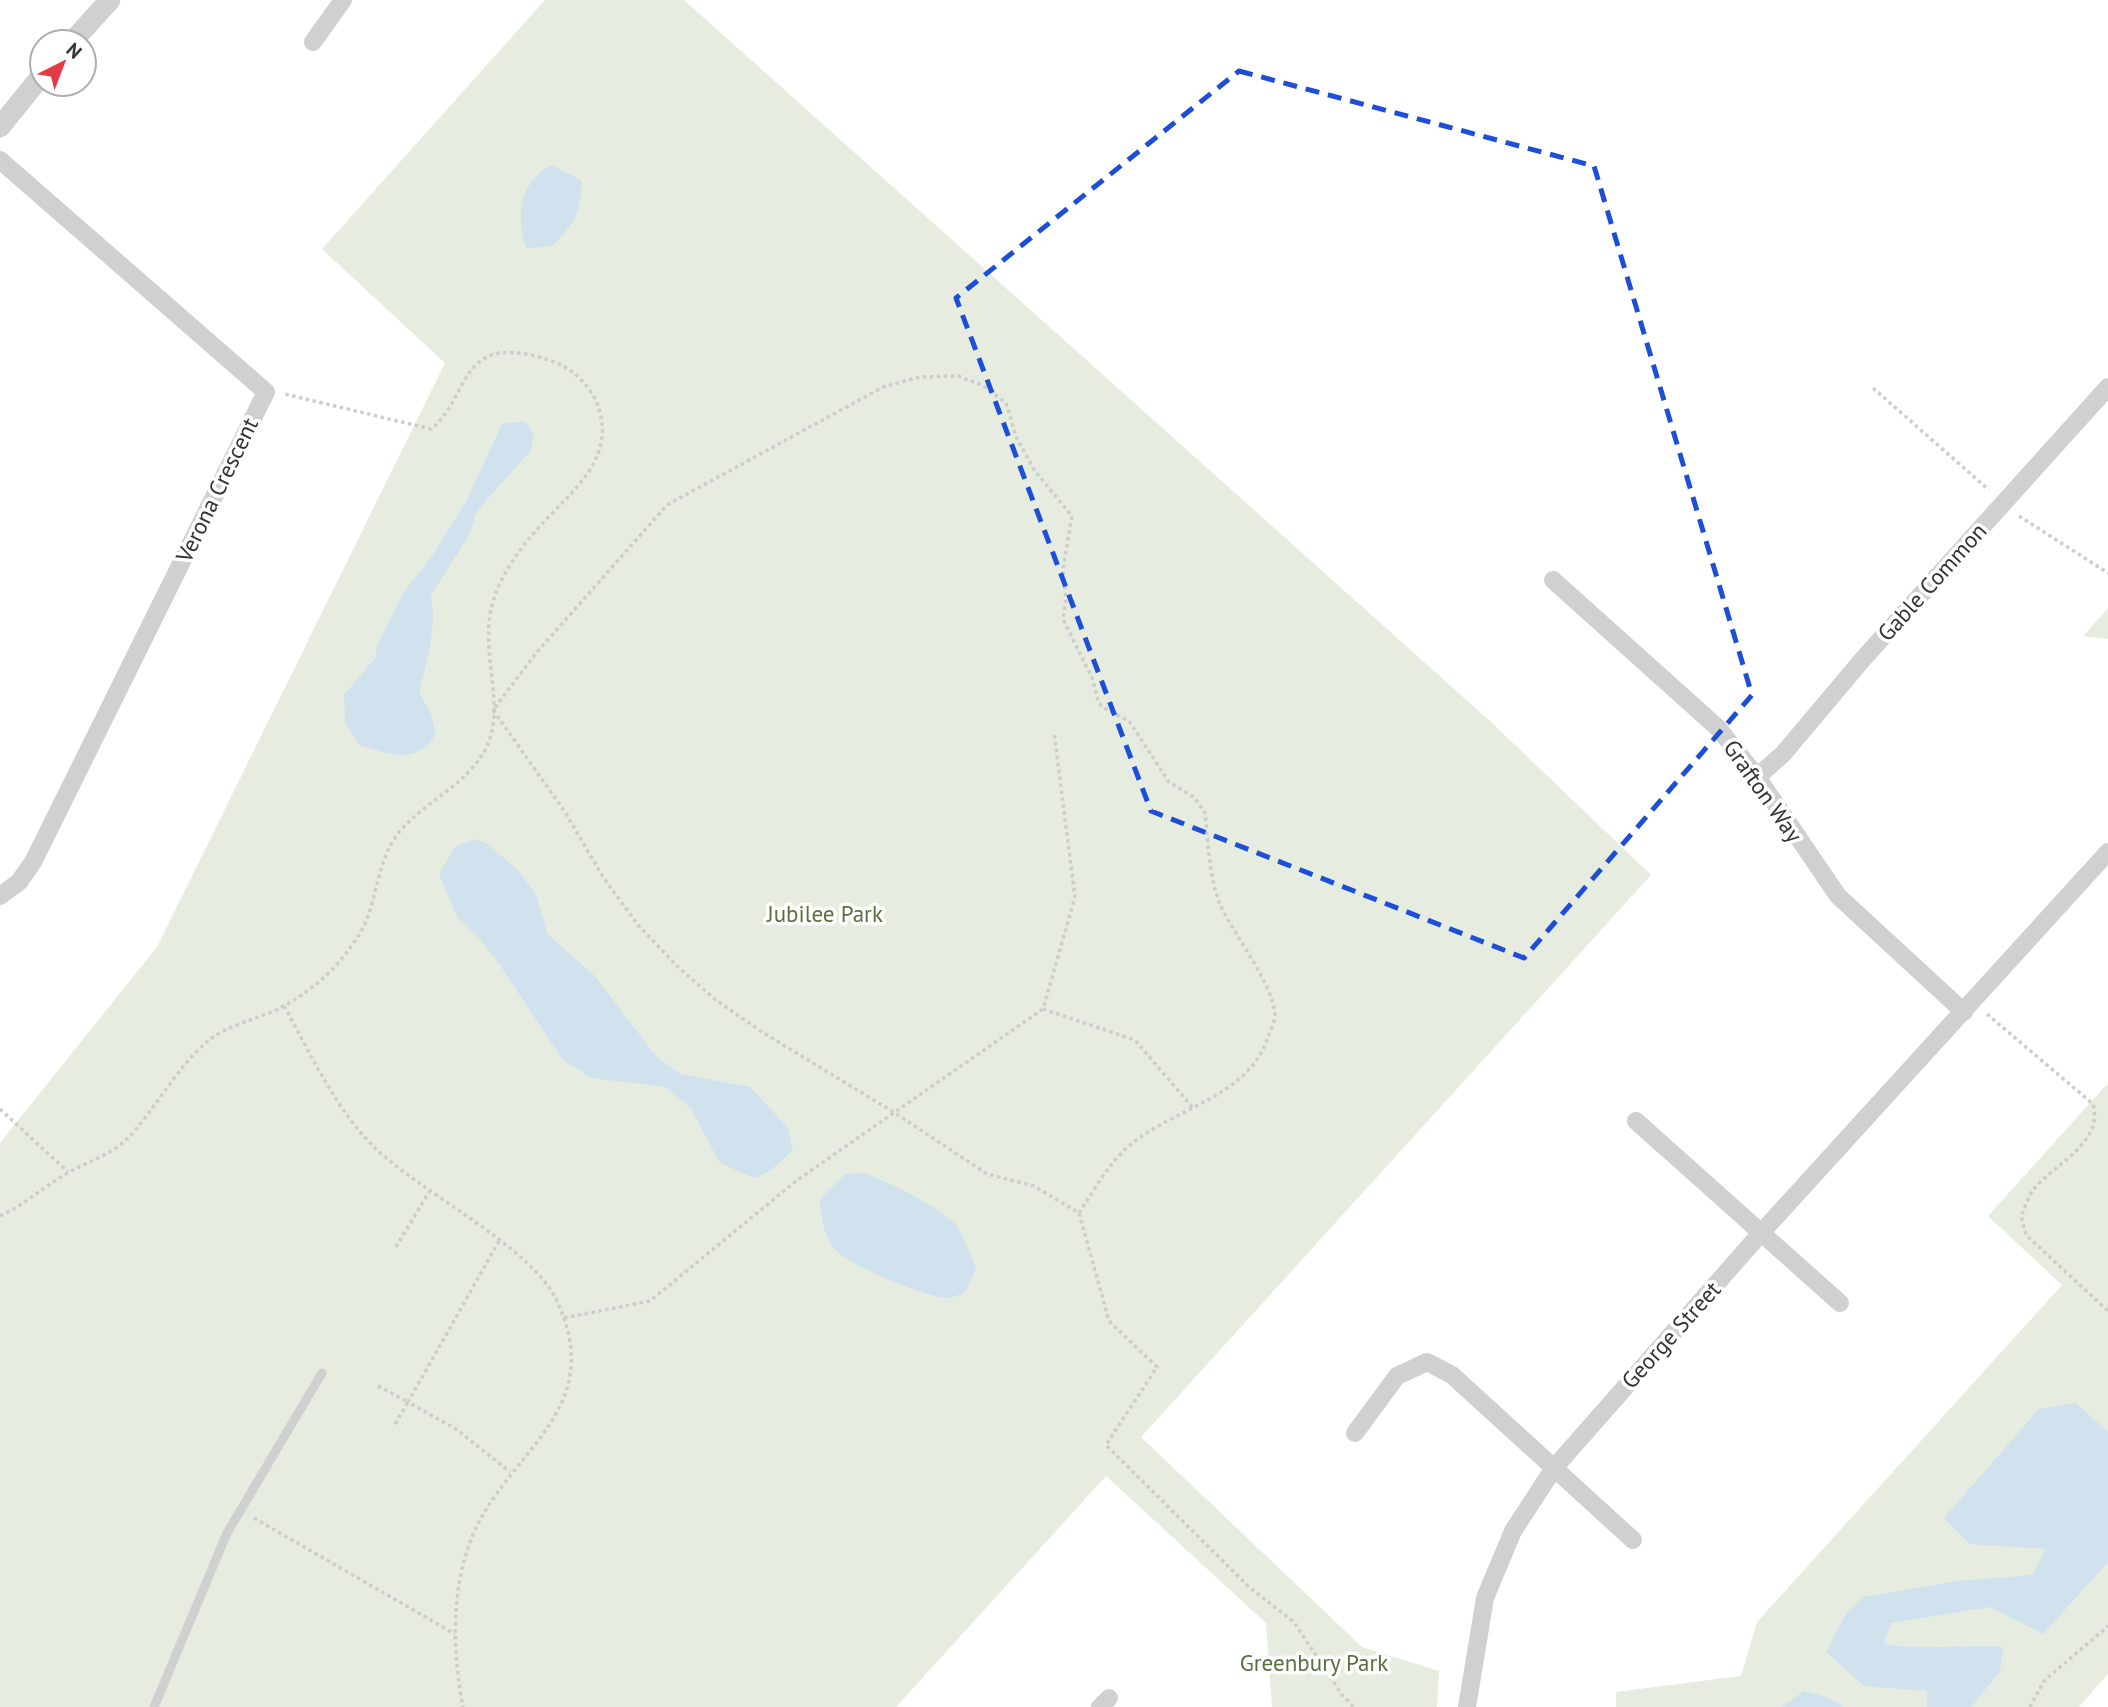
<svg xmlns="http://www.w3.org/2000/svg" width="2108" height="1707" font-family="'PT Sans',sans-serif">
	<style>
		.green { fill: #e6ecdf }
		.water { fill: #cfe2ee }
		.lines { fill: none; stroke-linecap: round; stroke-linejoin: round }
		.path { stroke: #cdcdcd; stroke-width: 3.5; stroke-dasharray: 3.5 3.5; stroke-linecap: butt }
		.service { stroke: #d0d0d0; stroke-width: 9 }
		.minor { stroke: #d0d0d0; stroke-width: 18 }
		.tertiary { stroke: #d0d0d0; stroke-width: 21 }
		.marked { fill: none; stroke: #1d4ed8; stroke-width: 5; stroke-dasharray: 14 9; stroke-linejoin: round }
		.labels { text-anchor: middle; stroke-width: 7; stroke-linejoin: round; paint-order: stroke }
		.street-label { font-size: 23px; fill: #333; stroke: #fff }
		.park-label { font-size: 23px; fill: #56703f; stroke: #fff }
	</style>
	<rect width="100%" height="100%" fill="#fff"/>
	<g class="green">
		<path d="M 545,0 L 684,0 L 1491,722 L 1651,875 L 1141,1437 L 1362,1647 L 1439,1671 L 1437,1707 L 1272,1707 L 1266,1623 L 1106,1476 L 896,1707 L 0,1707 L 0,1143 L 157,947 L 445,363 L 322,249 Z"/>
		<path d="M 2108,608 L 2108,639 L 2083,636 Z"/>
		<path d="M 2108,1083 L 2108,1674 L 2079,1707 L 1616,1707 L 1616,1692 L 1741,1676 L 1757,1622 L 2062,1285 L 1988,1216 Z"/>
	</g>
	<g class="water">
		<path d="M 552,165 L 582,181 C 580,214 575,223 552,246 L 526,248 C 515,216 520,181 552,165 Z"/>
		<path d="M 524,421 L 534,434 L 531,450 L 477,511 L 470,534 L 431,595 C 437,629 427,660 419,692 L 430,712 L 436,733 C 419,766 388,754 359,745 L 345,722 L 344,695 L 376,657 L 377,645 L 403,593 L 434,553 L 467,500 L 502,424 Z"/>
		<path d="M 475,839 L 487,844 L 519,871 L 536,895 L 548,935 L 594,975 L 656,1056 L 680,1074 L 750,1087 L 788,1128 L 793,1150 L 771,1170 L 755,1178 L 720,1163 L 691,1109 L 666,1087 L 591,1078 L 562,1059 L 500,965 L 479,938 L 457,917 L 439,874 L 456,846 Z"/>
		<path d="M 863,1173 C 885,1180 940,1207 955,1224 C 965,1238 970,1254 976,1269 L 966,1291 C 960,1294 952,1299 946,1298 C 922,1295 851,1267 836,1250 C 823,1236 821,1217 820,1199 L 845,1174 Z"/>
		<path d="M 2076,1403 L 2108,1432 L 2108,1562 L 2043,1634 L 1990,1607 L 1891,1623 L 1884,1644 C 1927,1651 1961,1644 2003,1647 L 2000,1671 L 1971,1707 L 1927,1707 L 1927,1691 L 1864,1686 L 1826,1652 L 1847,1612 L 1864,1597 L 1958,1581 L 2032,1575 L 2046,1549 L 1970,1544 L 1944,1518 L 2039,1409 Z"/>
		<path d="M 1804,1691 L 1829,1698 L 1844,1707 L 1782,1707 Z"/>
	</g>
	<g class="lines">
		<g class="path">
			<path d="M 1873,388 L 1989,490"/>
			<path d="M 2019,516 L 2108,573"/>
			<path d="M 284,1006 C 311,1054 335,1109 375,1148 C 422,1193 533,1248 557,1301 C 610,1415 501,1453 469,1545 C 451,1596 453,1654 463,1707"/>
			<path d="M 1043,1009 L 1135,1040 L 1193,1108"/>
			<path d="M 1987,1014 L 2093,1104 C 2104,1143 2054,1164 2033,1190 C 2028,1197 2025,1208 2021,1216 L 2026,1235 L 2108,1311"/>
			<path d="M 0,1109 L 68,1172"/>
			<path d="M 1079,1213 C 1094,1190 1108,1164 1130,1145 C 1174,1108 1249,1097 1268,1037 C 1270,1031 1275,1022 1275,1016 C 1274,984 1232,933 1219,902 C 1209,874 1208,842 1205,813 L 1195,798 L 1169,782 L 1129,721 L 1102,707 L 1098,701 L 1093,680 L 1063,619 L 1066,600 L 1063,569 L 1072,516 L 1035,471 L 1017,439 L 1006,403 L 982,385 L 958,376 L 920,377 L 883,387 L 667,505 L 537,652 L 493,710 L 565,812 L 603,877 L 638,925 L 679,968 L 716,1000 L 762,1032 L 895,1113 L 987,1174 L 1034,1186 L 1079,1213 L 1109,1321 L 1157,1367 L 1106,1445 L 1249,1587 L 1294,1622 L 1342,1695 L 1354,1707"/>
			<path d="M 0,1216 C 24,1205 43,1187 66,1174 C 88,1161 110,1156 128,1138 C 155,1110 182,1059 212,1038 C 232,1024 257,1019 278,1009 C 302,997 328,977 344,956 C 353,944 363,931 368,916 C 378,888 380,855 400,831 C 426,801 465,786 485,750 C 508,708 478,650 493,602 C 500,577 516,554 533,534 C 564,497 616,464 599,409 C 595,394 581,377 568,369 C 554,360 535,355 518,353 C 460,346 465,403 431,429 L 285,394"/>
			<path d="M 499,1241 L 408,1402 L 456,1429 L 510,1472"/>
			<path d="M 396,1247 L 429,1192"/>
			<path d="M 564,1318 L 650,1301 L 796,1181 L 1043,1009 L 1075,897 L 1054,732"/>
			<path d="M 378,1386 L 408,1402 L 394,1426"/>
			<path d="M 254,1518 L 455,1634"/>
			<path d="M 2030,1707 L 2044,1681 L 2108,1626"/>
		</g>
		<path class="service" d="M 154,1707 L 227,1533 L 322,1373"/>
		<g class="minor">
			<path d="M 313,42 L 343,0"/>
			<path d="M 0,160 L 266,392 L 33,862 L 19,882 L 0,896"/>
			<path d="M 1553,580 L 1719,729 L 1757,777 L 1838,896 L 1964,1012"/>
			<path d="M 1757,777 L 1783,754 L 1863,659 L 2108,387"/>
			<path d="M 1636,1121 L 1840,1303"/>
			<path d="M 1355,1433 L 1397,1376 L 1427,1362 L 1452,1375 L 1633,1540"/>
			<path d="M 1100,1707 L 1109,1698"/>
			<path d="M 1467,1707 L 1485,1598 L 1513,1531 L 1554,1468 L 1761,1233 L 2108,852"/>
		</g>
		<g class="tertiary">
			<path d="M 72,42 L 110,0"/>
			<path d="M 0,127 L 42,75"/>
		</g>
	</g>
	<path class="marked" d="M 1239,71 L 1594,166 L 1752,695 L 1524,958 L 1151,811 L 956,298 Z"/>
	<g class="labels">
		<g class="street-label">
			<text transform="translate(217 490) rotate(-64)" y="8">Verona Crescent</text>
			<text transform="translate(1932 582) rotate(-48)" y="8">Gable Common</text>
			<text transform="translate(1763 791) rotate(55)" y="8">Grafton Way</text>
			<text transform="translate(1671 1335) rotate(-48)" y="8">George Street</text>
		</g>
		<g class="park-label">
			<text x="825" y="922">Jubilee Park</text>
			<text x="1314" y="1671">Greenbury Park</text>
		</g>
	</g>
	<g transform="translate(63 63) rotate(42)"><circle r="33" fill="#ffffff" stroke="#adadad" stroke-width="2"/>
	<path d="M0-5L12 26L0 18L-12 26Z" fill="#e63946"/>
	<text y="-10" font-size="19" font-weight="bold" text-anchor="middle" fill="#333333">N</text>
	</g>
</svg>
